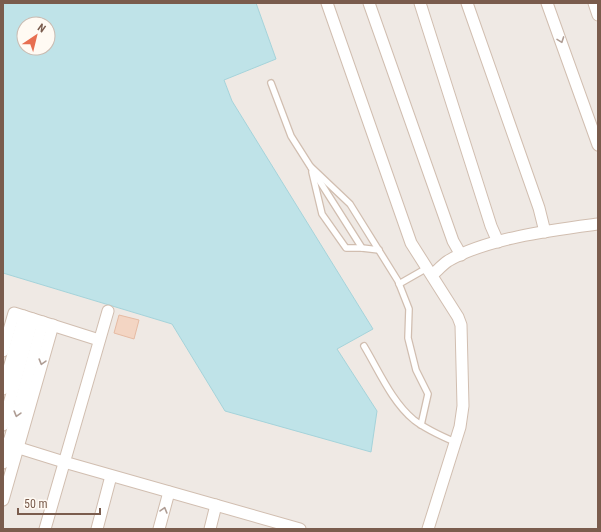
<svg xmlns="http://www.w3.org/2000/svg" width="601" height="532" font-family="'Roboto Condensed',sans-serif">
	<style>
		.industrial { fill: #efe9e4 }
		.water { fill: #bfe3e8; stroke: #a5d3da; fill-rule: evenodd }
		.building { fill: #f3d5c3; stroke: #e6bba3 }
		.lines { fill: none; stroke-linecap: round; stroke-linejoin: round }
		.service-casing { stroke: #d1beb0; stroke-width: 8 }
		.minor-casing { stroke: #d1beb0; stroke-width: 13 }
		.service { stroke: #fff; stroke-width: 5.5 }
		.minor { stroke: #fff; stroke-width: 11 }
		.oneway { stroke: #af9d94 }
	</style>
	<rect width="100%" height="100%" fill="#fdf6ec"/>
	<path class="industrial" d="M 256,3 L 598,3 L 598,529 L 3,529 L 3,273 L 172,324 L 225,411 L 377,411 L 337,349 L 373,329 L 232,101 L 224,79 L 276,59 Z"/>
	<path class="water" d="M 3,3 L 256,3 L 276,59 L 224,80 L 232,101 L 373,329 L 337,349 L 377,411 L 371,452 L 225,411 L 172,324 L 3,273 ZM 24,24 L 48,24 L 48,48 L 24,48 Z"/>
	<path class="building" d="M 119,315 L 139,320 L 134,339 L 114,333 Z"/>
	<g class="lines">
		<g class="service-casing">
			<g id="service">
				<path d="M 271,83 L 291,136 L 362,248 L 379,250"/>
				<path d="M 311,167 L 350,204 L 398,281 L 409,309 L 408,338 L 416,370 L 428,394 L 421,425"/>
				<path d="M 312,172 L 322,214 L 346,248 L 362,248"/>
				<path d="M 399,284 L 427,268"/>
				<path d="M 364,346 C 379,371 392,402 414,420 C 427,430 441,436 455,442"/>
			</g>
		</g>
		<g class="minor-casing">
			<g id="minor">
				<path d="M 327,3 L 411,243 L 458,317 L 461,325 L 463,406 L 460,427 L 428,529"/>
				<path d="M 369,3 L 453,241 L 461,255"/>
				<path d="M 420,3 L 491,226 L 498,242"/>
				<path d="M 467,3 L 539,208 L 545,232"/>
				<path d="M 547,3 L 598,145"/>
				<path d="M 594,3 L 598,15"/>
				<path d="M 432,275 C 437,271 442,265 448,261 C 487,238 553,230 598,224"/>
				<path d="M 3,351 L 14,313 L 99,340"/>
				<path d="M 3,389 L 24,316"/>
				<path d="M 3,425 L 33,319"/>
				<path d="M 3,443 L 64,462 L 300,529"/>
				<path d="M 3,463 L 43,322"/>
				<path d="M 3,500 L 53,325"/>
				<path d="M 45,529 L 108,311"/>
				<path d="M 97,529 L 111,476"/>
				<path d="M 159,529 L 169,492"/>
				<path d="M 210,529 L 216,505"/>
			</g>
		</g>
		<use href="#service" class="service"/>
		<use href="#minor" class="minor"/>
	</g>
	<defs><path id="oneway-chevron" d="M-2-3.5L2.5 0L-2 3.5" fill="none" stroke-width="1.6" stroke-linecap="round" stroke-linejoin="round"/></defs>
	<g class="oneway">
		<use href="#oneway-chevron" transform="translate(561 40) rotate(70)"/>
		<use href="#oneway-chevron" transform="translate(42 362) rotate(106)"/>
		<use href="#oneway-chevron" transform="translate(17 414) rotate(106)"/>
		<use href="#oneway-chevron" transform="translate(164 510) rotate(-74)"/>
	</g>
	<rect width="601" height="532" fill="none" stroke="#7a5c4d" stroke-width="8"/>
	<g transform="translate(36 36) rotate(35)"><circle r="19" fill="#fffaf3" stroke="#cabbb1"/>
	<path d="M0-3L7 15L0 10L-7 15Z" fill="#e76f51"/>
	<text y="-6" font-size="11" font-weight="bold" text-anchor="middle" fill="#7a5c4d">N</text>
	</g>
	<path d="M18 508v6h82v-6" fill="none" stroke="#7a5c4d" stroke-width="2"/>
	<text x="24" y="508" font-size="12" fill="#7a5c4d" stroke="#fffaf3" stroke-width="3" paint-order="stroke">50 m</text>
</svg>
